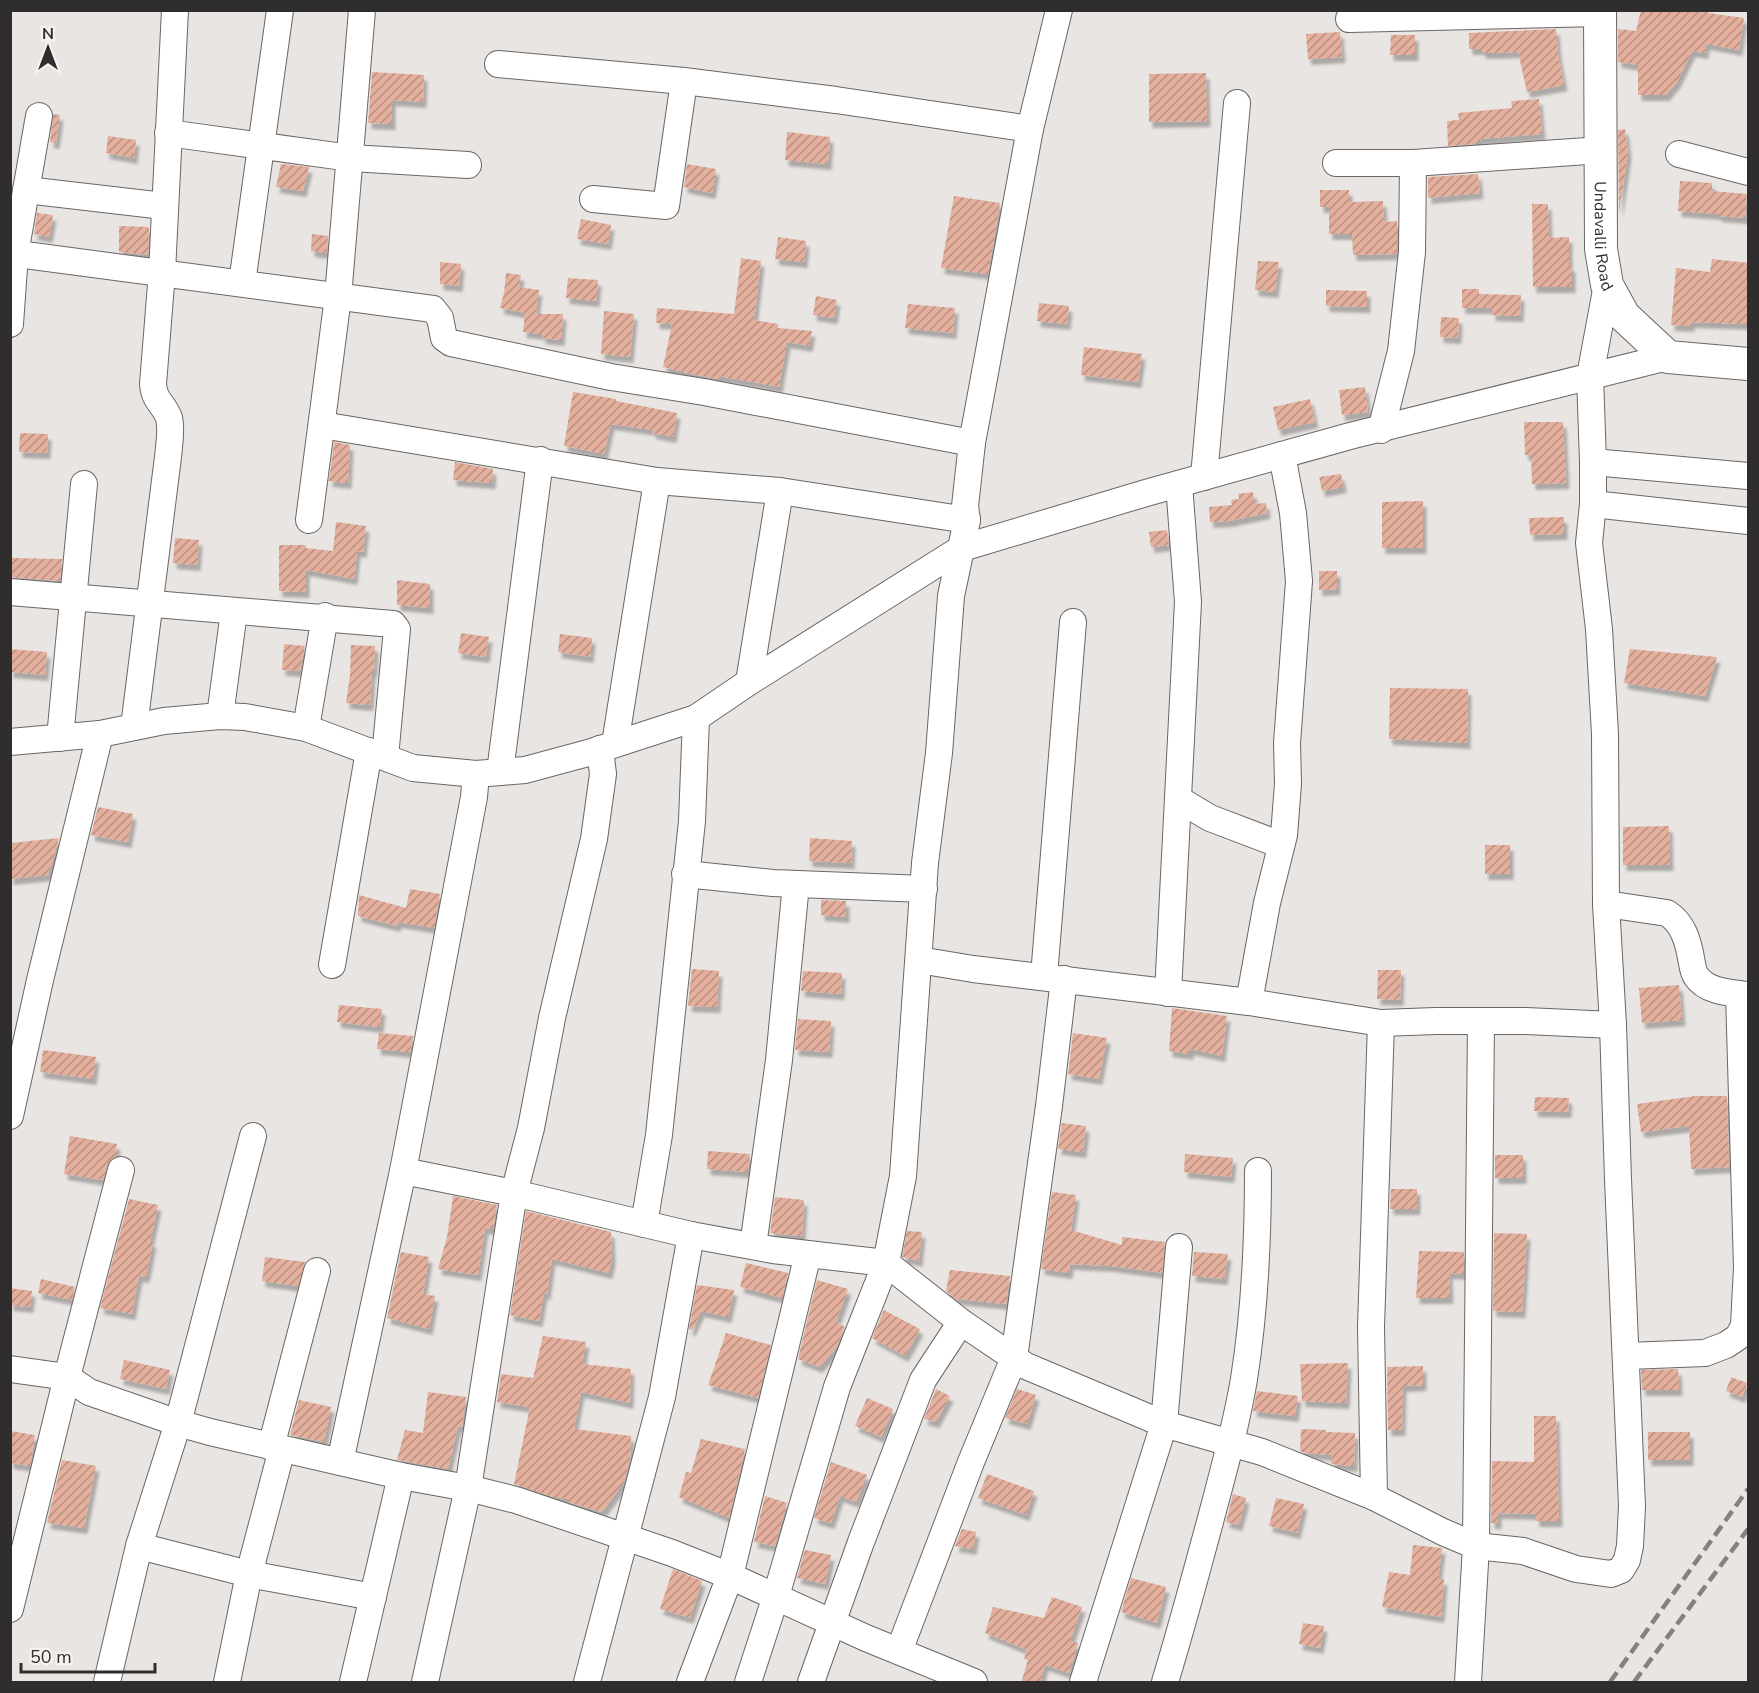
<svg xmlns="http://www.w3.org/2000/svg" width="1759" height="1693" font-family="'Nunito Sans',sans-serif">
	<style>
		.building { fill: url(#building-hatch); filter: url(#shadow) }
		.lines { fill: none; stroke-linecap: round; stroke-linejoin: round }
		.minor-casing { stroke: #6a6664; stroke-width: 28 }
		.major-casing { stroke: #6a6664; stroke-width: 34 }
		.minor { stroke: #fff; stroke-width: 26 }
		.major { stroke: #fff; stroke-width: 32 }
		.rail { stroke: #848180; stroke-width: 4.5; stroke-dasharray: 12 6; stroke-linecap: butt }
		.labels { text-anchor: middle; stroke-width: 6; stroke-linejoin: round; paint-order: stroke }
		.street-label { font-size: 16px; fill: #2f2d2d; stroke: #f7f2f0 }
	</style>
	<defs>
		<pattern id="building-hatch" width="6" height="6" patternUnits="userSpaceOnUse" patternTransform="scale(1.5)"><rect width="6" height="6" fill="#e4af9d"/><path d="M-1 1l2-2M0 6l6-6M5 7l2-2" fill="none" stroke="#b98f80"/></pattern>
		<filter id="shadow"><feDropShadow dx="3.5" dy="6" stdDeviation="1.5" flood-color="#0004"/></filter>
	</defs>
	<rect width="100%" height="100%" fill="#e9e5e3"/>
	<g class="building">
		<path d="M 1641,10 L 1708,10 L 1708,13 L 1744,18 L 1739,50 L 1706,44 L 1705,53 L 1692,51 L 1677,82 L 1666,95 L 1638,95 L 1638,65 L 1618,62 L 1618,29 L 1636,31 Z"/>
		<path d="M 1556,29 L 1558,54 L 1564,85 L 1527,92 L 1518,52 L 1483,53 L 1482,49 L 1469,49 L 1469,33 Z"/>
		<path d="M 1340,32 L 1342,57 L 1308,59 L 1306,34 Z"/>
		<path d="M 1391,35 L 1415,35 L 1415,55 L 1390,55 Z"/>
		<path d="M 372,72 L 424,75 L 423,102 L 392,100 L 392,124 L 368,123 Z"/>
		<path d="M 1206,73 L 1207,121 L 1149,122 L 1149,74 Z"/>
		<path d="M 1539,99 L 1542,134 L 1480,139 L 1481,142 L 1476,142 L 1476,144 L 1448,146 L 1447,121 L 1459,120 L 1458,113 L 1512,108 L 1511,101 Z"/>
		<path d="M 53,114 L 60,115 L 56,143 L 50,142 Z"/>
		<path d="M 1625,129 L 1628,153 L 1619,213 L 1618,130 Z"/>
		<path d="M 787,132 L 830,137 L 828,164 L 785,160 Z"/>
		<path d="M 108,136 L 136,140 L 134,158 L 106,153 Z"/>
		<path d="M 281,164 L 309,167 L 303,191 L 276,187 Z"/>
		<path d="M 687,164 L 716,169 L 712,193 L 684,187 Z"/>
		<path d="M 1478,174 L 1480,193 L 1428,198 L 1428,177 Z"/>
		<path d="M 1680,181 L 1712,183 L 1712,191 L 1747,194 L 1745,218 L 1718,216 L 1718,214 L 1678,211 Z"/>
		<path d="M 1320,190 L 1349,190 L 1349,202 L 1383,201 L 1384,222 L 1397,221 L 1397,254 L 1353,255 L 1352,234 L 1329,234 L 1329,207 L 1320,207 Z"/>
		<path d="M 954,196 L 1000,203 L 988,274 L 941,268 Z"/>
		<path d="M 1532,204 L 1548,204 L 1549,238 L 1569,237 L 1569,266 L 1572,266 L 1572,287 L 1533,287 Z"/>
		<path d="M 37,213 L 53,215 L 49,237 L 34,234 Z"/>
		<path d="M 581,219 L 611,225 L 608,244 L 577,239 Z"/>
		<path d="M 119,226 L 149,227 L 148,255 L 119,252 Z"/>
		<path d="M 312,234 L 328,236 L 327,253 L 311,251 Z"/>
		<path d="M 778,237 L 806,241 L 804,262 L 775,259 Z"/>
		<path d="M 741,258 L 761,261 L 754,320 L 778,324 L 778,328 L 812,331 L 809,346 L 787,342 L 779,387 L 719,376 L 719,379 L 701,376 L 663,367 L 672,324 L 656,323 L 657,308 L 734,314 Z"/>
		<path d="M 1712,259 L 1749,263 L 1749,324 L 1691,322 L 1691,326 L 1671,325 L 1676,268 L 1710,272 Z"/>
		<path d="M 1258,261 L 1279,262 L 1275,292 L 1255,290 Z"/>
		<path d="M 440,262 L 461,264 L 459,286 L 440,284 Z"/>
		<path d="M 506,273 L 521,275 L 519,287 L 539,290 L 536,314 L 563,314 L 561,340 L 542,338 L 542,334 L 523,332 L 525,313 L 530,314 L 500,308 L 504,293 Z"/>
		<path d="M 568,278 L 598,280 L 596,301 L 566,298 Z"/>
		<path d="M 1462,289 L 1479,289 L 1479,294 L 1521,295 L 1520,316 L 1492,315 L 1492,308 L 1462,308 Z"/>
		<path d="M 1326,290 L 1367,291 L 1367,307 L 1326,306 Z"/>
		<path d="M 816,296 L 837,300 L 834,318 L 813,315 Z"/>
		<path d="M 1039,303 L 1069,306 L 1067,324 L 1037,321 Z"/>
		<path d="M 908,304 L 955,308 L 953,333 L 905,328 Z"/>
		<path d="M 604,311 L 634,314 L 630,357 L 601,354 Z"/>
		<path d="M 1441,317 L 1459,318 L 1458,338 L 1440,337 Z"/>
		<path d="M 1084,347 L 1142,354 L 1138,382 L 1081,375 Z"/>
		<path d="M 1365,387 L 1368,412 L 1342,415 L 1339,390 Z"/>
		<path d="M 573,392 L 616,399 L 616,401 L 677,413 L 673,437 L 652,433 L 653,430 L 611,424 L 604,454 L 564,446 Z"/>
		<path d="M 1310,399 L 1315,422 L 1278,430 L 1273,407 Z"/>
		<path d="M 1524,422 L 1563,422 L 1566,483 L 1532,484 L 1531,455 L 1525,455 Z"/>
		<path d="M 20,433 L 48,434 L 47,453 L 19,452 Z"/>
		<path d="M 334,442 L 350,445 L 348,483 L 329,481 Z"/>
		<path d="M 455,462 L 493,469 L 492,483 L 453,480 Z"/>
		<path d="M 1341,474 L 1343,487 L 1322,491 L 1319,477 Z"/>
		<path d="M 1253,492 L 1255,504 L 1266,503 L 1267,513 L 1229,521 L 1210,522 L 1209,507 L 1232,505 L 1231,500 L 1239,499 L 1238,494 Z"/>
		<path d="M 1423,501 L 1423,548 L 1382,548 L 1382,502 Z"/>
		<path d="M 1564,517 L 1564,534 L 1530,535 L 1529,518 Z"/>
		<path d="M 336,522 L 366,526 L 363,552 L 357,551 L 354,579 L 306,570 L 306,592 L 279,591 L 279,545 L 306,545 L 306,548 L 333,551 Z"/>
		<path d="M 1167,530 L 1169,545 L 1151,547 L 1149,532 Z"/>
		<path d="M 175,538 L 199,540 L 197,565 L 173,563 Z"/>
		<path d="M 10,558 L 62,559 L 60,581 L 10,577 Z"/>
		<path d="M 1319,571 L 1337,571 L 1337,589 L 1319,590 Z"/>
		<path d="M 397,580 L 430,584 L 430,608 L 397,605 Z"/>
		<path d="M 461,633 L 489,637 L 486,657 L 458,653 Z"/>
		<path d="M 560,634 L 592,638 L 590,657 L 558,652 Z"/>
		<path d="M 284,644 L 305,646 L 300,671 L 282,670 Z"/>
		<path d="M 351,645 L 375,646 L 374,671 L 372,671 L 370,705 L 346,703 L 350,675 Z"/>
		<path d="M 10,649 L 47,652 L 45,675 L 10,672 Z"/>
		<path d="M 1630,649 L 1717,657 L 1705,696 L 1624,683 Z"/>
		<path d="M 1390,688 L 1468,689 L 1467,743 L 1389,739 Z"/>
		<path d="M 98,807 L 133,814 L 128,842 L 91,835 Z"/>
		<path d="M 1669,826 L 1670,865 L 1623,865 L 1623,827 Z"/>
		<path d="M 59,838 L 48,875 L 10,879 L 10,843 Z"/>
		<path d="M 810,838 L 852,841 L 851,863 L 809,861 Z"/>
		<rect x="1485" y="845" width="25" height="29"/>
		<path d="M 410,889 L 440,894 L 434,928 L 398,922 L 397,926 L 358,916 L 359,895 L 406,908 Z"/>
		<path d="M 821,900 L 846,901 L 846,917 L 821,915 Z"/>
		<path d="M 692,969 L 719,971 L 717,1007 L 688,1006 Z"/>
		<path d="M 1378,970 L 1401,970 L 1400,1000 L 1377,999 Z"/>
		<path d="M 803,971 L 842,973 L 841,994 L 801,991 Z"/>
		<path d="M 1679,985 L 1682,1020 L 1642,1023 L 1639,988 Z"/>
		<path d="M 339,1005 L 382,1009 L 380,1027 L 337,1022 Z"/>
		<path d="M 1172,1008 L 1227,1016 L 1222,1056 L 1190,1049 L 1190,1054 L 1169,1051 Z"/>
		<path d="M 798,1019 L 831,1021 L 829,1052 L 795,1050 Z"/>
		<path d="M 379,1033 L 413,1036 L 410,1052 L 377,1049 Z"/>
		<path d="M 1073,1033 L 1107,1038 L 1099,1079 L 1068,1074 Z"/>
		<path d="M 43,1050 L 96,1057 L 93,1079 L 40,1072 Z"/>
		<path d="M 1695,1096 L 1727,1096 L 1729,1167 L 1691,1169 L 1689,1126 L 1641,1132 L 1637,1104 Z"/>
		<path d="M 1535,1097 L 1569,1098 L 1568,1112 L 1534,1111 Z"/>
		<path d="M 1062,1123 L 1086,1126 L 1083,1152 L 1058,1149 Z"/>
		<path d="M 70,1136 L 117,1144 L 115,1157 L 107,1166 L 103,1180 L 64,1174 Z"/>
		<path d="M 708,1151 L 750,1154 L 748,1172 L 707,1169 Z"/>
		<path d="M 1185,1154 L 1233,1158 L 1231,1177 L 1184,1172 Z"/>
		<rect x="1495" y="1155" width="28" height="23"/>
		<path d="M 1391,1189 L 1417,1189 L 1417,1209 L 1390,1209 Z"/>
		<path d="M 1052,1192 L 1076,1195 L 1071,1230 L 1122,1245 L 1122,1237 L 1165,1242 L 1162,1273 L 1111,1266 L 1070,1264 L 1069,1273 L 1041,1269 Z"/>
		<path d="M 453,1196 L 497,1205 L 493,1229 L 485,1228 L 478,1275 L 438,1269 L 447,1237 Z"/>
		<path d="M 775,1197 L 804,1200 L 802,1236 L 770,1233 Z"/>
		<path d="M 129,1199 L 158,1205 L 150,1242 L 153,1242 L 146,1277 L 139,1276 L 132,1314 L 100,1308 Z"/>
		<path d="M 526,1211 L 611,1232 L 612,1259 L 609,1273 L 552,1259 L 547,1294 L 544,1293 L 539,1321 L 510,1315 Z"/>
		<path d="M 907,1231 L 922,1232 L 919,1261 L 902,1257 Z"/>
		<path d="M 1494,1233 L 1527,1234 L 1522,1312 L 1493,1311 Z"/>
		<path d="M 1419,1251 L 1464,1252 L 1464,1274 L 1449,1273 L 1450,1298 L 1416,1298 Z"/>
		<path d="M 401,1252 L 429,1257 L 423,1294 L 435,1296 L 429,1329 L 387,1318 Z"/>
		<path d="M 1194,1252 L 1228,1254 L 1224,1279 L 1192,1276 Z"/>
		<path d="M 265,1257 L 305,1262 L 298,1286 L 262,1281 Z"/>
		<path d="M 746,1263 L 788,1273 L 782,1298 L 740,1287 Z"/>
		<path d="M 950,1270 L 1010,1276 L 1006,1304 L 956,1299 L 946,1291 Z"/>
		<path d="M 41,1279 L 75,1287 L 72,1300 L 38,1293 Z"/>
		<path d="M 817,1280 L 848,1289 L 836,1322 L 845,1327 L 836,1348 L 819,1367 L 798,1359 Z"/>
		<path d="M 697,1285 L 734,1290 L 728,1317 L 701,1311 L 692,1330 L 689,1329 Z"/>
		<path d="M 10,1288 L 32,1291 L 30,1307 L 10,1305 Z"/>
		<path d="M 884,1310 L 920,1329 L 905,1356 L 872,1338 Z"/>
		<path d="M 726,1333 L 771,1345 L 758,1398 L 708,1385 Z"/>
		<path d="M 543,1336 L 586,1342 L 582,1364 L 631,1369 L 630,1403 L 581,1392 L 574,1429 L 631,1436 L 630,1458 L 624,1482 L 602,1512 L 568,1502 L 568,1499 L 550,1496 L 514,1484 L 530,1407 L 497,1402 L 501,1374 L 533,1378 Z"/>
		<path d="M 124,1360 L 170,1370 L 166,1389 L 120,1379 Z"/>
		<path d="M 1348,1363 L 1346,1403 L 1302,1401 L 1300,1364 Z"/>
		<path d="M 1423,1366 L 1423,1385 L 1403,1386 L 1402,1430 L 1388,1430 L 1387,1367 Z"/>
		<path d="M 1678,1369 L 1679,1390 L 1642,1390 L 1641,1370 Z"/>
		<path d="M 1731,1377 L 1747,1383 L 1742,1397 L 1726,1391 Z"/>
		<path d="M 936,1389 L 950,1396 L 936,1422 L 924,1419 Z"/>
		<path d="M 1017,1389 L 1036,1395 L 1027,1424 L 1005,1418 Z"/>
		<path d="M 1257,1391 L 1298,1396 L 1295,1416 L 1253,1411 Z"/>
		<path d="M 428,1392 L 466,1397 L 462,1427 L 458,1426 L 448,1469 L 397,1460 L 405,1430 L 423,1433 Z"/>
		<path d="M 867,1398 L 893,1409 L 881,1437 L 855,1426 Z"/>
		<path d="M 299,1400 L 331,1407 L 324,1442 L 290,1435 Z"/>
		<path d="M 1534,1416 L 1556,1416 L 1559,1521 L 1536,1521 L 1536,1514 L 1498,1513 L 1498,1523 L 1491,1523 L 1492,1461 L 1534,1462 Z"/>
		<path d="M 1301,1429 L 1326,1430 L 1326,1432 L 1355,1433 L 1354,1466 L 1331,1464 L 1332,1455 L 1305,1453 L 1300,1451 Z"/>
		<path d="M 10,1431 L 35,1435 L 30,1466 L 10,1463 Z"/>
		<rect x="1648" y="1432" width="42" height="28"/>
		<path d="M 701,1439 L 745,1449 L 729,1518 L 679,1497 L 686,1472 L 691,1473 Z"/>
		<path d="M 62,1460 L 96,1466 L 84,1528 L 47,1523 Z"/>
		<path d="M 831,1462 L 867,1475 L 856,1502 L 840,1496 L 831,1523 L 814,1518 Z"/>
		<path d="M 987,1474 L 1034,1491 L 1026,1515 L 978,1498 Z"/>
		<path d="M 1233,1494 L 1246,1498 L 1239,1525 L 1226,1522 Z"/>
		<path d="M 765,1496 L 787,1503 L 775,1546 L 754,1542 Z"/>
		<path d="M 1276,1498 L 1304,1504 L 1297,1533 L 1269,1526 Z"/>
		<path d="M 962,1529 L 976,1532 L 973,1549 L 955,1546 Z"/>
		<path d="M 1413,1545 L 1442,1548 L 1438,1579 L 1444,1579 L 1441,1617 L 1382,1607 L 1389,1572 L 1410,1575 Z"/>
		<path d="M 805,1550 L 831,1555 L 825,1584 L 797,1578 Z"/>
		<path d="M 673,1569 L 702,1581 L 690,1618 L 660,1609 Z"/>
		<path d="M 1131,1578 L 1166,1587 L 1157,1623 L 1121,1612 Z"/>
		<path d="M 1052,1597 L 1082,1607 L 1070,1641 L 1078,1643 L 1069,1673 L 1045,1665 L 1040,1683 L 1021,1683 L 1028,1660 L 1024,1659 L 1027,1650 L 985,1633 L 993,1607 L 1044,1618 Z"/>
		<path d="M 1303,1623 L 1324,1626 L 1320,1648 L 1299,1644 Z"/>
	</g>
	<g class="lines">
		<g class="minor-casing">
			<g id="minor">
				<path d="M 1349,19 L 1600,13"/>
				<path d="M 498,64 L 684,81 L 836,100 L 1030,129"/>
				<path d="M 168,133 L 351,158 L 468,165"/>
				<path d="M 1679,154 L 1748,172"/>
				<path d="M 1336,163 L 1413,163 L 1602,150"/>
				<path d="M 26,190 L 164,206"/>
				<path d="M 593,199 L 666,206 L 684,81"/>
				<path d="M 10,253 L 433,309 L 440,318 L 444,338 L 451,343 L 611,377 L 704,392 L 972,443 L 965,506 L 967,520 L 951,596 L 939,753 L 925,863 L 903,1176 L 886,1263 L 961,1322 L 1026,1366 L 1164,1424 L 1262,1452 L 1374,1497 L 1443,1532 L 1476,1546 L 1523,1551 L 1576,1569 L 1611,1574 L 1621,1570 L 1627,1560 L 1630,1546 L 1632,1506 L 1618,1179 L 1613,1025 L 1606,904 L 1605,734 L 1599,629 L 1589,543 L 1593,504 L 1593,462 L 1590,376 L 1607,285"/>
				<path d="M 242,283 L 280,10"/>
				<path d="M 10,324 L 15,254 L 39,116"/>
				<path d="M 322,425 L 657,481 L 780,491 L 967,520"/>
				<path d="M 1381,430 L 1401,351 L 1412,252 L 1413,163"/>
				<path d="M 972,443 L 1030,129 L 1059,10"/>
				<path d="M 1593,462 L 1748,476"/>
				<path d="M 1204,477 L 1237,103"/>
				<path d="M 1593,504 L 1748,521"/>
				<path d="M 309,520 L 338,297 L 362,10"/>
				<path d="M 10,592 L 393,624 L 397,629 L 385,757"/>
				<path d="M 749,682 L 780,491"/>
				<path d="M 220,716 L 234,612"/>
				<path d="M 134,727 L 168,457 C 169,445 172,430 169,418 C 164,404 154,401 153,384 L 162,272 L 175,10"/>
				<path d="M 306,728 L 325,616"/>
				<path d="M 60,738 L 84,484"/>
				<path d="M 10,742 L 100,734 L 164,721 L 220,716 L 245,717 L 306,728 L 413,768 L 476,774 L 525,770 L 588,753 L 696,718 L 749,682 L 962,548 L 1146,493 L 1350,436 L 1668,357"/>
				<path d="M 615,744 L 657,481"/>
				<path d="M 500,772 L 540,460"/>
				<path d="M 1178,799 L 1210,818 L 1281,845"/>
				<path d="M 685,874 L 773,883 L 924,889"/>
				<path d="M 1606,904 L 1667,913 C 1683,923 1688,941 1691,958 C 1692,963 1693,972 1696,976 C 1706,992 1732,993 1748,995"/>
				<path d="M 919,960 L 973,969 L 1249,1002 L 1381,1023 L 1436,1021 L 1526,1021 L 1613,1025"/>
				<path d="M 332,965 L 369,751"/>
				<path d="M 1044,976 L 1073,622"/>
				<path d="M 1168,993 L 1188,602 L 1179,484"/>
				<path d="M 1249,1002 L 1267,903 L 1284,835 L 1288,784 L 1287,743 L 1299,581 L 1293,513 L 1282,455"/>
				<path d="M 10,1116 L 40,980 L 100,734"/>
				<path d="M 403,1171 L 514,1193 L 468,1488 L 425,1682"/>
				<path d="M 644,1224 L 659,1135 L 692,821 L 696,718"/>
				<path d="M 691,1235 L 773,1250 L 886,1263 L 837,1387 L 776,1596 L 748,1682"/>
				<path d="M 753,1246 L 779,1060 L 796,884"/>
				<path d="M 1627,1356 L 1705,1353 L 1726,1345 L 1738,1337 L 1744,1326 L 1747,1267 L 1739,994"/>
				<path d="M 10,1369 L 67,1377 L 89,1392 L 178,1423 L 210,1432 L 401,1476 L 468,1488 L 516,1500 L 672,1553 L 730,1576 L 866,1638 L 974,1682"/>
				<path d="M 271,1447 L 317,1271"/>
				<path d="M 340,1462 L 403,1171 L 474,797 L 476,774"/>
				<path d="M 1374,1497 L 1371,1327 L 1381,1023"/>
				<path d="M 139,1546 L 249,1574 L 373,1597"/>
				<path d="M 10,1609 L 67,1377 L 121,1170"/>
				<path d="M 899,1651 L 971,1462 L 1014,1358 L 1049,1106 L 1064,979"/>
				<path d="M 107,1682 L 139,1546 L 178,1423 L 253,1136"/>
				<path d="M 227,1682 L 249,1574 L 282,1449"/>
				<path d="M 353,1682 L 401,1476"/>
				<path d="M 587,1682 L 662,1397 L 691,1235 L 514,1193 L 531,1128 L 552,1018 L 594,839 L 603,774 L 600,749"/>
				<path d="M 690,1682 L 730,1576 L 808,1254"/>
				<path d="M 811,1682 L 861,1542 L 923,1380 L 961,1322"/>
				<path d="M 1083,1682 L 1164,1424 L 1179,1247"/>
				<path d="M 1165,1682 C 1183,1623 1199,1563 1215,1503 C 1226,1462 1237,1421 1244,1379 C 1255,1310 1258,1240 1258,1171"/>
				<path d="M 1468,1682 L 1476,1546 L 1481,1021"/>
			</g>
		</g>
		<g class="major-casing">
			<g id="major">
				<path id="s1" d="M 1600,10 L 1601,249 L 1607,285 L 1624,316 L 1668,357 L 1748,364"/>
			</g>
		</g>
		<use href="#minor" class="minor"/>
		<use href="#major" class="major"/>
		<g class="rail">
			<path d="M 1610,1682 L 1748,1489"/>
			<path d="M 1634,1682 L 1748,1529"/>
		</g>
	</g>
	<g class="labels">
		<g class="street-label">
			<text dy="6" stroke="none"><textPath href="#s1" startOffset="226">Undavalli Road</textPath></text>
		</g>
	</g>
	<rect width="1759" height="1693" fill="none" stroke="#2f2d2d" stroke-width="24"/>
	<g transform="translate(48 48)" stroke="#f7f2f0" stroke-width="4.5" paint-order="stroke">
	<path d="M0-4.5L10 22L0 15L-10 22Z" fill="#2f2d2d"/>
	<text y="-9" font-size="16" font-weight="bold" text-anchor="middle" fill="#2f2d2d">N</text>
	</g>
	<path d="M21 1663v9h134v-9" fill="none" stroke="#2f2d2d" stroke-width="3"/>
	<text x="30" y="1663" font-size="18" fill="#2f2d2d" stroke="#f7f2f0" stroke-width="4.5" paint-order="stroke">50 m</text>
</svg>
